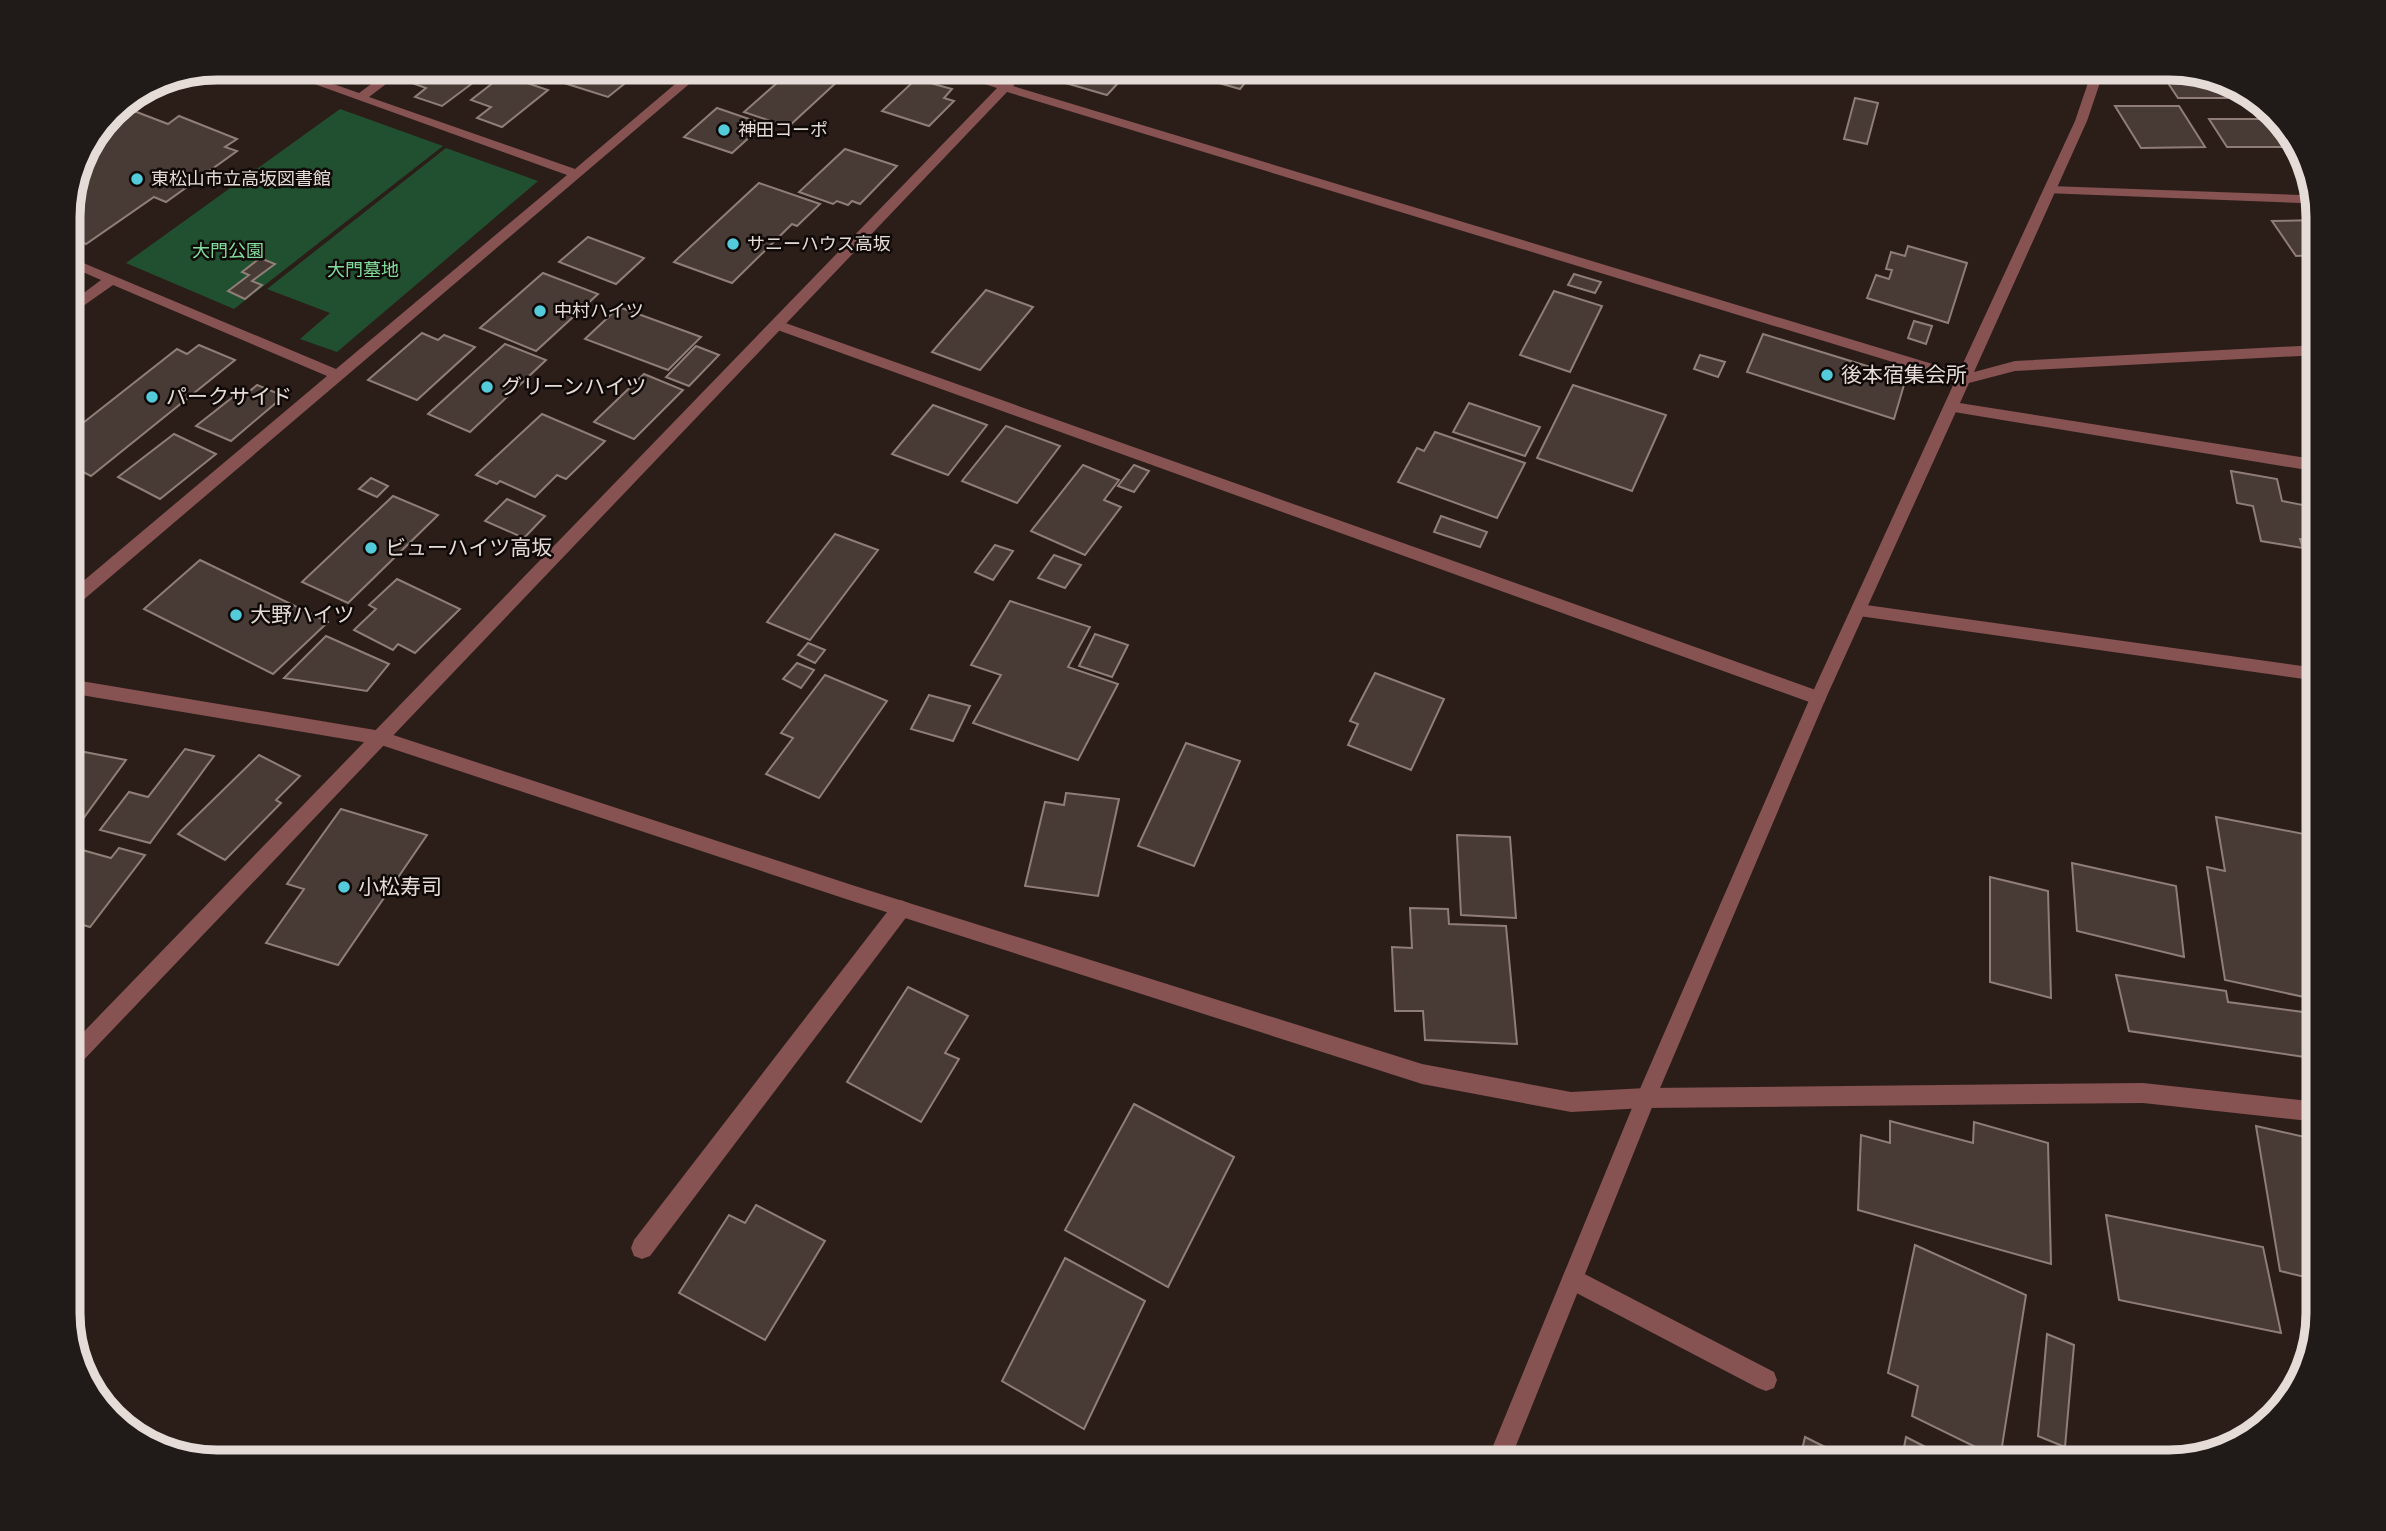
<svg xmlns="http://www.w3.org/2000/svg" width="2386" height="1531" font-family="'Open Sans','Noto Sans JP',sans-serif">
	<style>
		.green { fill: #215030 }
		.building { fill: #483a34; stroke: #8f7e77; stroke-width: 2 }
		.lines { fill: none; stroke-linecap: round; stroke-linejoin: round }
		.service { fill: #865252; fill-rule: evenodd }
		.minor { fill: #865252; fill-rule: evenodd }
		.tertiary { fill: #865252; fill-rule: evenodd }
		.poi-dot { fill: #53cbdb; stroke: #0f0907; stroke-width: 2.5 }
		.labels { text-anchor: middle; stroke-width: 5; stroke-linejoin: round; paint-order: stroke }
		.far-poi-label { font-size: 18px; fill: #e5dbd7; stroke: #0f0907; text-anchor: start }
		.far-park-label { font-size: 18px; fill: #82dc9b; stroke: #0f0907 }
		.poi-label { font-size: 21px; fill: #e5dbd7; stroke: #0f0907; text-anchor: start }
		.rim { fill: none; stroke: #e5dbd7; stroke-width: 9 }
	</style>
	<rect width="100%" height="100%" fill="#2b1e19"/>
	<g class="green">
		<path d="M 340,109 L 443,146 L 234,309 L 126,263 Z"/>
		<path d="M 446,148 L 538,181 L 337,352 L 300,339 L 330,313 L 267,289 Z"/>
	</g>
	<g class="building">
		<path d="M 433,68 L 447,73 L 454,68 L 490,70 L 442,106 L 415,97 L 426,88 L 412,83 Z"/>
		<path d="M 579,68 L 593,68 L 629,80 L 608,97 L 561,82 Z"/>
		<path d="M 794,68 L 852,68 L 788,127 L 744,112 Z"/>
		<path d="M 1075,68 L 1122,68 L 1129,71 L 1107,95 L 1062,82 Z"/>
		<path d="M 1192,68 L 1257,68 L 1240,89 L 1187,74 Z"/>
		<path d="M 1853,68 L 1905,68 L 1908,77 L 1855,75 Z"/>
		<path d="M 2158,68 L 2168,68 L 2248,92 L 2252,98 L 2178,98 Z"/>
		<path d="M 503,75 L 548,90 L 502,127 L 477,118 L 491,107 L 471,100 Z"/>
		<path d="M 916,79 L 952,89 L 944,98 L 954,101 L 929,126 L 882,111 Z"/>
		<path d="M 1855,98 L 1878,103 L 1867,144 L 1844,139 Z"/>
		<path d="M 121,106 L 168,124 L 179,116 L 237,139 L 225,147 L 237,151 L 166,202 L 154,197 L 86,244 L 69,237 L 69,208 L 80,160 L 112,112 Z"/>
		<path d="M 2115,106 L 2179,106 L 2205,147 L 2141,148 Z"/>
		<path d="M 717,108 L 764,124 L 732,153 L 684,137 Z"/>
		<path d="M 2209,119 L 2264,119 L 2284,147 L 2227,147 Z"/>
		<path d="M 845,149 L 897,166 L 860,204 L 852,201 L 848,205 L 837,201 L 833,204 L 799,192 Z"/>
		<path d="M 759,183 L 820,204 L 797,226 L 792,224 L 732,283 L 674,262 Z"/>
		<path d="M 2318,220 L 2318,255 L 2296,256 L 2272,221 Z"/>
		<path d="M 588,237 L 644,258 L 616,284 L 559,262 Z"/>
		<path d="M 1908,246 L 1967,263 L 1948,323 L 1867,298 L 1876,275 L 1889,279 L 1892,270 L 1886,269 L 1891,252 L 1905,256 Z"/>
		<path d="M 260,258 L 275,264 L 252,281 L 262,285 L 245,299 L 228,291 L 249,275 L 242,272 Z"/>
		<path d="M 543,273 L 598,294 L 536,351 L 480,328 Z"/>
		<path d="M 1574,274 L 1601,282 L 1595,293 L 1568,285 Z"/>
		<path d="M 986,290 L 1033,307 L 980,370 L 932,352 Z"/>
		<path d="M 1554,291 L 1602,306 L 1570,372 L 1520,355 Z"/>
		<path d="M 619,307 L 701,337 L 668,370 L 585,339 Z"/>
		<path d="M 1914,321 L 1932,326 L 1926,344 L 1908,338 Z"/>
		<path d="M 422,333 L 438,340 L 444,335 L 475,347 L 417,400 L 368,380 Z"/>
		<path d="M 1763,334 L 1906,378 L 1894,419 L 1747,372 Z"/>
		<path d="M 505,344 L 546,360 L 470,432 L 428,414 Z"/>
		<path d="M 199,345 L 235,360 L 91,476 L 69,465 L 69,434 L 177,349 L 187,354 Z"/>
		<path d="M 696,346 L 719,355 L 689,386 L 666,377 Z"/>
		<path d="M 1700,355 L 1725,362 L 1718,377 L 1694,369 Z"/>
		<path d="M 644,374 L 683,390 L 634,439 L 594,422 Z"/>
		<path d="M 257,385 L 284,396 L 231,441 L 196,426 L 233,397 L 239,400 Z"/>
		<path d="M 1573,385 L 1666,415 L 1632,491 L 1537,458 Z"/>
		<path d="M 1469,403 L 1540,427 L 1525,456 L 1453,432 Z"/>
		<path d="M 933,405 L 987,425 L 948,475 L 892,454 Z"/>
		<path d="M 542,414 L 605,441 L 566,479 L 557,475 L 535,497 L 500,481 L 497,484 L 476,475 Z"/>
		<path d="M 1006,426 L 1060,446 L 1017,503 L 962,481 Z"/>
		<path d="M 1435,432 L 1525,463 L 1497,518 L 1398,482 L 1417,448 L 1424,451 Z"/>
		<path d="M 174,434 L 216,454 L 160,499 L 118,477 Z"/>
		<path d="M 1083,465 L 1119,480 L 1104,500 L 1121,507 L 1085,555 L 1031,531 Z"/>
		<path d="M 1134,465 L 1149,471 L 1134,492 L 1118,486 Z"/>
		<path d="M 2231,471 L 2277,479 L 2282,501 L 2303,505 L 2312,541 L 2300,539 L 2303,548 L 2261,541 L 2253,506 L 2237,503 Z"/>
		<path d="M 371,478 L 388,486 L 377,497 L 359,489 Z"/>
		<path d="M 393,496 L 438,515 L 348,603 L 302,582 Z"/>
		<path d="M 507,499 L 545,516 L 524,538 L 485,521 Z"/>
		<path d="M 1441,516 L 1487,532 L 1480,547 L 1434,532 Z"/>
		<path d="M 835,534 L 878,550 L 810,640 L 767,622 Z"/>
		<path d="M 995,545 L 1013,551 L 993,580 L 975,572 Z"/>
		<path d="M 1054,555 L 1081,565 L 1065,588 L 1038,578 Z"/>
		<path d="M 200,560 L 328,622 L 273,674 L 144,609 Z"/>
		<path d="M 397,579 L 460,609 L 415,653 L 398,644 L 393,650 L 354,630 L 376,609 L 369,605 Z"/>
		<path d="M 1010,601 L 1090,627 L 1068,667 L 1118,684 L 1078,760 L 973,723 L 1001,675 L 971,665 Z"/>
		<path d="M 1095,634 L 1128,645 L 1112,677 L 1079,666 Z"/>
		<path d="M 326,636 L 389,664 L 367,691 L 284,678 Z"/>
		<path d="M 808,643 L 825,650 L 815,663 L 798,655 Z"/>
		<path d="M 797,663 L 814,670 L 801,688 L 783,679 Z"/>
		<path d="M 1375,673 L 1444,699 L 1411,770 L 1348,745 L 1358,724 L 1350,721 Z"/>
		<path d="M 825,675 L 887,701 L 819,798 L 766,774 L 793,738 L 781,733 Z"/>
		<path d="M 929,695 L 970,706 L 953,741 L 911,729 Z"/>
		<path d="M 1186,743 L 1240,761 L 1194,866 L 1138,846 Z"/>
		<path d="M 69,749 L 126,760 L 77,827 L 69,825 Z"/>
		<path d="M 185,749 L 214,756 L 150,843 L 100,830 L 129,792 L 148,797 Z"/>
		<path d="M 259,755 L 300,776 L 276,800 L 281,803 L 225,860 L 178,834 Z"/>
		<path d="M 1066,793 L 1119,799 L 1098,896 L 1025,886 L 1045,802 L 1064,805 Z"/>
		<path d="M 341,809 L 427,835 L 338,965 L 266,943 L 304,889 L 287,884 Z"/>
		<path d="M 2216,817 L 2304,834 L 2309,857 L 2318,859 L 2318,882 L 2312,881 L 2318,909 L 2318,1000 L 2225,980 L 2207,867 L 2225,871 Z"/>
		<path d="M 1457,835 L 1510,837 L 1516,918 L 1461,915 Z"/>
		<path d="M 119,848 L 145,855 L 90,927 L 69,921 L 69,867 L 82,850 L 111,858 Z"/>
		<path d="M 2072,863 L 2176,886 L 2184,957 L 2077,931 Z"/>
		<path d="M 1990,877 L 2048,891 L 2051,998 L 1990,982 Z"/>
		<path d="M 1410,908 L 1448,909 L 1449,924 L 1506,926 L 1517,1044 L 1425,1040 L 1423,1011 L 1395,1011 L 1392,947 L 1412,948 Z"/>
		<path d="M 2116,975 L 2226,991 L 2228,1002 L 2318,1014 L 2318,1059 L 2129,1031 Z"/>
		<path d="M 908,987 L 968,1016 L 945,1053 L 959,1059 L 921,1122 L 847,1082 Z"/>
		<path d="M 1134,1104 L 1234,1157 L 1168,1287 L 1065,1230 Z"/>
		<path d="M 1890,1121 L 1973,1143 L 1974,1122 L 2048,1143 L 2051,1264 L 1858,1210 L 1861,1135 L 1890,1143 Z"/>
		<path d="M 2256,1126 L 2318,1140 L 2318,1280 L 2280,1271 Z"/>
		<path d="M 756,1205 L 825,1241 L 765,1340 L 679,1293 L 729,1215 L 745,1223 Z"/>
		<path d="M 2106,1215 L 2263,1247 L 2281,1333 L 2119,1300 Z"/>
		<path d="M 1915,1245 L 2026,1295 L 2000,1459 L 1912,1416 L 1918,1386 L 1888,1373 Z"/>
		<path d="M 1065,1258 L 1145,1301 L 1084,1429 L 1002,1381 Z"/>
		<path d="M 2047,1334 L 2074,1345 L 2065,1447 L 2038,1436 Z"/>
		<path d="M 1805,1437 L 1857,1463 L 1799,1463 Z"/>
		<path d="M 1906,1437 L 1957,1463 L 1901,1463 Z"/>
	</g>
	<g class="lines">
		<g class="service">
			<path d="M 2050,186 L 2301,195 L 2307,199 L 2301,203 L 2045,193 L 2045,187 Z"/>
			<path d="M 777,320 L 1824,693 L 1826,698 L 1824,703 L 1812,703 L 772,328 L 770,325 Z"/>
			<path d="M 1953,402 L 2313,459 L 2318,461 L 2318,469 L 2313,471 L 1948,411 L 1946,407 Z"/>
			<path d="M 1859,604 L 2316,668 L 2318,681 L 1859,616 L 1851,610 Z"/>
			<path d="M 901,900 L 908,903 L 910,909 L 908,915 L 650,1256 L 642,1259 L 634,1256 L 631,1248 L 634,1240 L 894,903 Z"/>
			<path d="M 1573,1268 L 1774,1372 L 1777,1380 L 1774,1388 L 1766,1391 L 1758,1388 L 1565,1287 L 1562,1279 L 1565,1271 Z"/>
		</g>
		<g class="minor">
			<path d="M 270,68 L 288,68 L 359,93 L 393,68 L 407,68 L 369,97 L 575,169 L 694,68 L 708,68 L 75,607 L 69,608 L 69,593 L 327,376 L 113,285 L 69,316 L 69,304 L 101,280 L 69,266 L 69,257 L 336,369 L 567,175 Z"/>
			<path d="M 936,68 L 955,68 L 1002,82 L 1016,68 L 1029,68 L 1013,86 L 1959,372 L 2075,121 L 2093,68 L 2105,68 L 2087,121 L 1974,372 L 2015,361 L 2318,345 L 2318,355 L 2015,371 L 1969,383 L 1826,698 L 1655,1100 L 1509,1463 L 1486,1463 L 1639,1091 L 1810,698 L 1955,381 L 1007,92 L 76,1068 L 69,1070 L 69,1047 L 997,88 Z"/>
		</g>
		<path class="tertiary" d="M 69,679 L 381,731 L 855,886 L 1422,1064 L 1571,1092 L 1646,1088 L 2143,1083 L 2318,1102 L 2318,1122 L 2143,1103 L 1646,1108 L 1571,1112 L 1422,1084 L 855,902 L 381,745 L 69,693 Z"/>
	</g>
	<g class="poi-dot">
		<circle cx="724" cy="130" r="7"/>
		<circle cx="137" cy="179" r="7"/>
		<circle cx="733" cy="244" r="7"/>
		<circle cx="540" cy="311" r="7"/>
		<circle cx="1827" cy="375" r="7"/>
		<circle cx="487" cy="387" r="7"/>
		<circle cx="152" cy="397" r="7"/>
		<circle cx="371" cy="548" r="7"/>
		<circle cx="236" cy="615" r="7"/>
		<circle cx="344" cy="887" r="7"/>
	</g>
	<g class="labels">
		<g class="far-poi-label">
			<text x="738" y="136">神田コーポ</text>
			<text x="151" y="185">東松山市立高坂図書館</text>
			<text x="747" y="250">サニーハウス高坂</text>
			<text x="554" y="317">中村ハイツ</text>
		</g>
		<g class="far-park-label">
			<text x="228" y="257">大門公園</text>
			<text x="363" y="276">大門墓地</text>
		</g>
		<g class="poi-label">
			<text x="1841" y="382">後本宿集会所</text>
			<text x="501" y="394">グリーンハイツ</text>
			<text x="166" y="404">パークサイド</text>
			<text x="385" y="555">ビューハイツ高坂</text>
			<text x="250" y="622">大野ハイツ</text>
			<text x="358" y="894">小松寿司</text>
		</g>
	</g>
	<path d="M0 0H2386V1531H0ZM217 80H2169A137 137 0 0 1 2306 217V1313A137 137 0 0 1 2169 1450H217A137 137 0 0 1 80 1313V217A137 137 0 0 1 217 80Z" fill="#201a18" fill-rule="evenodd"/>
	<path class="rim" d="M217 80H2169A137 137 0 0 1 2306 217V1313A137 137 0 0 1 2169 1450H217A137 137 0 0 1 80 1313V217A137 137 0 0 1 217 80Z"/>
</svg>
